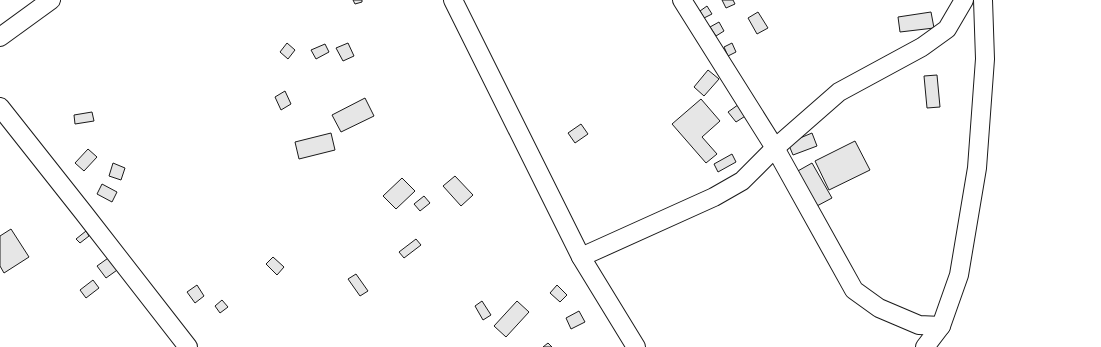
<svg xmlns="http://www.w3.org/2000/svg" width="1101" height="347" font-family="'Roboto Serif',serif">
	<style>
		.building { fill: #e6e6e6; stroke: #1a1a1a }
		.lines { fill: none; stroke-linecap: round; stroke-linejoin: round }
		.minor-casing { stroke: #1a1a1a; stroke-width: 20 }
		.minor { stroke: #fff; stroke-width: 18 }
	</style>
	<rect width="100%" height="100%" fill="#fff"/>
	<g class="building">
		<path d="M 353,0 L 362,0 L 362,2 L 355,4 Z"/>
		<path d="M 722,0 L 733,0 L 735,4 L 726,8 Z"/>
		<path d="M 707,6 L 712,14 L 704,18 L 700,11 Z"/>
		<path d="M 758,12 L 768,28 L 757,34 L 748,18 Z"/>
		<path d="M 931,12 L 934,28 L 900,32 L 898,17 Z"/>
		<path d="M 719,22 L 724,31 L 716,36 L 710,27 Z"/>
		<path d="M 287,43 L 295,50 L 288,59 L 280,52 Z"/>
		<path d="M 348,43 L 354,56 L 343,61 L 336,48 Z"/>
		<path d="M 732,43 L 736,52 L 728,56 L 724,47 Z"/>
		<path d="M 325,44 L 329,52 L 316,59 L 311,50 Z"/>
		<path d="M 708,70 L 719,79 L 704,96 L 694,87 Z"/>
		<path d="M 937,75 L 940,107 L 927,108 L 924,76 Z"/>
		<path d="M 285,91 L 291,104 L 281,110 L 275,97 Z"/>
		<path d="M 365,98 L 374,116 L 341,132 L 332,115 Z"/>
		<path d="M 701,99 L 720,121 L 702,137 L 717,154 L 706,163 L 672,124 Z"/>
		<path d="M 742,102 L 750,113 L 736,122 L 728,112 Z"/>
		<path d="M 92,112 L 94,121 L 75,124 L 74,115 Z"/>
		<path d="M 581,124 L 588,134 L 575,143 L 568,133 Z"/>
		<path d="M 331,133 L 335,150 L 299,159 L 295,142 Z"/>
		<path d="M 812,133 L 817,146 L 793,155 L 788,143 Z"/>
		<path d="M 855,141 L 870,170 L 829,190 L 815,161 Z"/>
		<path d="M 88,149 L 97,157 L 84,171 L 75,163 Z"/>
		<path d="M 732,154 L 736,162 L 718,172 L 714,164 Z"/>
		<path d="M 113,163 L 125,168 L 121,180 L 109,176 Z"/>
		<path d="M 812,163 L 832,198 L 815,207 L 796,172 Z"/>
		<path d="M 455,176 L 473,195 L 461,206 L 443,186 Z"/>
		<path d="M 402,178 L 415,191 L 396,209 L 383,196 Z"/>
		<path d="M 102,184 L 117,192 L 112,202 L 97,194 Z"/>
		<path d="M 424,196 L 430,203 L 420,211 L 414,204 Z"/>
		<path d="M 11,229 L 29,257 L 4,273 L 0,266 L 0,236 Z"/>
		<path d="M 86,231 L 89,236 L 80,243 L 76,239 Z"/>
		<path d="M 416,239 L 421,245 L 404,258 L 399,252 Z"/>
		<path d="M 111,256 L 120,268 L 106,278 L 97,266 Z"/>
		<path d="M 273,257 L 284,267 L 277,275 L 266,264 Z"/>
		<path d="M 356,274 L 368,291 L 360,296 L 348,279 Z"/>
		<path d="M 93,280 L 99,288 L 86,298 L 80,290 Z"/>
		<path d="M 197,285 L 204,296 L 195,303 L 187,292 Z"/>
		<path d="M 557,285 L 567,295 L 560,302 L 550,293 Z"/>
		<path d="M 222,300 L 228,307 L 220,313 L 215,306 Z"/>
		<path d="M 482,301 L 491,315 L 483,320 L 475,306 Z"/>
		<path d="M 517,301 L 529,312 L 506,337 L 494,326 Z"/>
		<path d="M 579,311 L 585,322 L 571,329 L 566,318 Z"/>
		<path d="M 548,343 L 552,347 L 543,347 Z"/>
	</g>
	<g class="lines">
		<g class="minor-casing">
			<g id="minor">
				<path d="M 453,0 L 581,257 L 636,347"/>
				<path d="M 682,0 L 775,148 L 854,290 L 879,308 L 919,325 L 941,326"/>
				<path d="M 0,37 L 51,0"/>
				<path d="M 0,107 L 83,212 L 188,347"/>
				<path d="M 581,257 L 714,197 L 742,181 L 775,148 L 839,92 L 922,47 L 947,29 L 964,0"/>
				<path d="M 925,347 L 941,326 L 959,275 L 977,168 L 985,59 L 983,0"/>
			</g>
		</g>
		<use href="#minor" class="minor"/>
	</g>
</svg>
